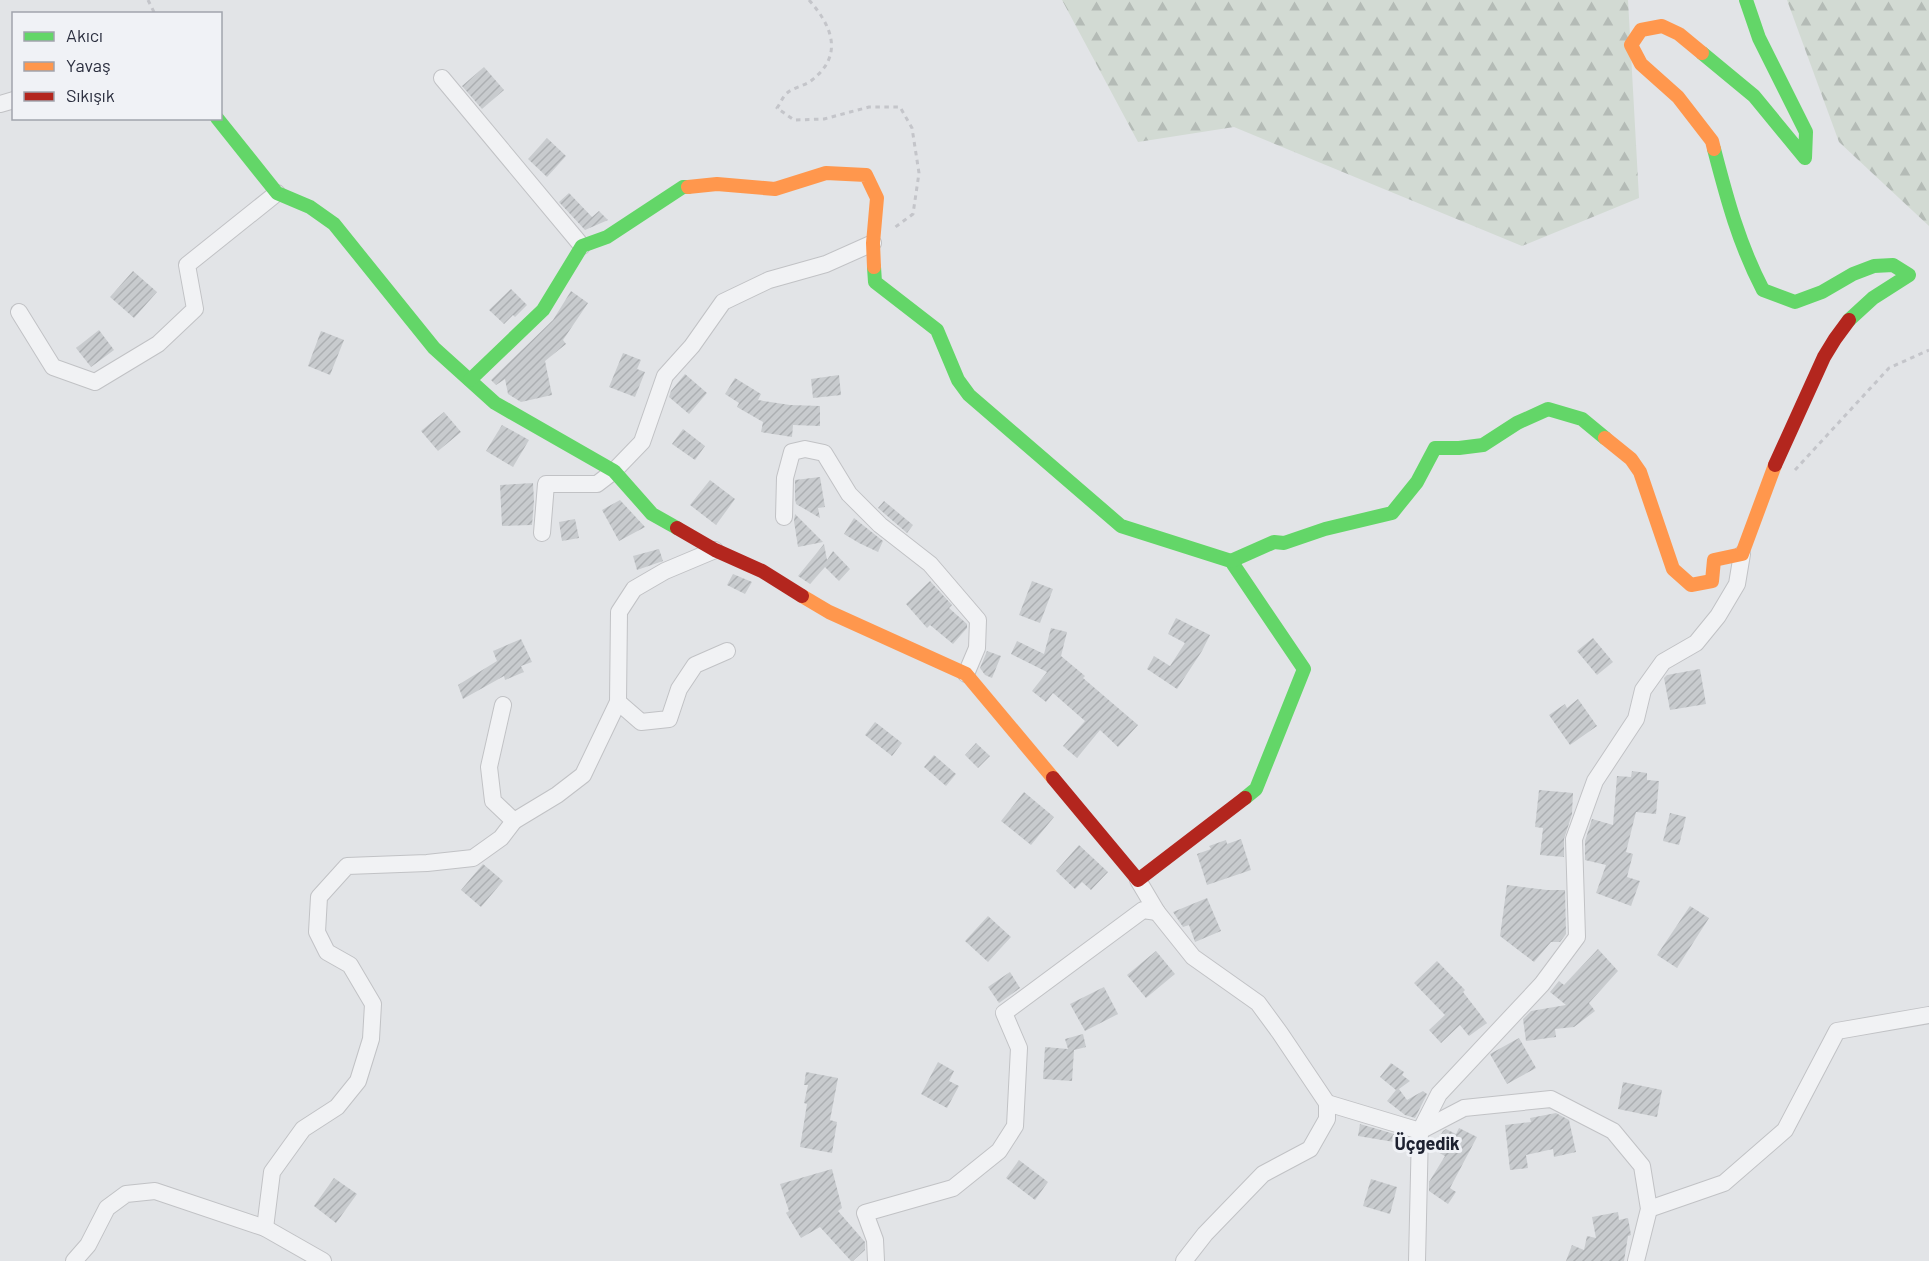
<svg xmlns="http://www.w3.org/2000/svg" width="1929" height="1261" font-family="Barlow,sans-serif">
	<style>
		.forest { fill: url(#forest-firs) }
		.building { fill: url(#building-hatch) }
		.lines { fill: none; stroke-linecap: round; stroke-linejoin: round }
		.street-casing { stroke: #c1c2c5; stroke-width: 18 }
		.path { stroke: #c4c5ca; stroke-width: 3; stroke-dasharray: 4.5 4.5; stroke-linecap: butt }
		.street { stroke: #f1f2f4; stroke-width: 16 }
		.fast { stroke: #63d668; stroke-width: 14 }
		.slow { stroke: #ff974d; stroke-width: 14 }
		.jam { stroke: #b3261e; stroke-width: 14 }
		.labels { text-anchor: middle; stroke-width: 6; stroke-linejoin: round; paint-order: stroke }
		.quarter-label { font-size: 18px; font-weight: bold; fill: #1d2130; stroke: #f0f2f6 }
	</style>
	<defs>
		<pattern id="forest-firs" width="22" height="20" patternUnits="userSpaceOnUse" patternTransform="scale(1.5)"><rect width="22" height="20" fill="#d2dad3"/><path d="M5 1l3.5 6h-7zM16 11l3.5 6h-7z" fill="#b4bbb6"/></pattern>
		<pattern id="building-hatch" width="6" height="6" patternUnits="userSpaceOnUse" patternTransform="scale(1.5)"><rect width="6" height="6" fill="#c8cbce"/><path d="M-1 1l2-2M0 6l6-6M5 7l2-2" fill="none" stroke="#acafb2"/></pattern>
	</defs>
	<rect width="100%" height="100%" fill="#e2e4e7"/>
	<g class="forest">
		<path d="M 1062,0 L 1628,0 L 1639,198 L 1522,246 L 1234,127 L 1138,142 Z"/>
		<path d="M 1787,0 L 1929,0 L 1929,226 L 1839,142 Z"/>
	</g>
	<g class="building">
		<path d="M 484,67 L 504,90 L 482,109 L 462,86 Z"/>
		<path d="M 547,138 L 566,156 L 547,177 L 528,159 Z"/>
		<path d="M 569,193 L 592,217 L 599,211 L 608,220 L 585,230 L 559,202 Z"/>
		<path d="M 133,271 L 157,292 L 134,318 L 110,297 Z"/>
		<path d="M 511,289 L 527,305 L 515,317 L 513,315 L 504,324 L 489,310 Z"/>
		<path d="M 571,291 L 588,303 L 563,340 L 566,344 L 545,361 L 552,395 L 521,402 L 508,394 L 505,379 L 496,385 L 491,380 L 553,320 Z"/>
		<path d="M 99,330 L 114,350 L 91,367 L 76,348 Z"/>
		<path d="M 321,331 L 344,340 L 330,375 L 308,366 Z"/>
		<path d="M 623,353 L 641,360 L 637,369 L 645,372 L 635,397 L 609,387 Z"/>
		<path d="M 685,374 L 707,393 L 689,414 L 669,397 L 671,391 Z"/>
		<path d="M 839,375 L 841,395 L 813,398 L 811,379 Z"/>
		<path d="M 735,378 L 761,394 L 758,400 L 790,405 L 820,406 L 820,426 L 793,425 L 792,437 L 761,432 L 763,422 L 737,407 L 739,403 L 725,394 Z"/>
		<path d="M 444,412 L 461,432 L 438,451 L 421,431 Z"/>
		<path d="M 502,425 L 529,440 L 513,467 L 486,451 Z"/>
		<path d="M 683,429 L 705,446 L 695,460 L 672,444 Z"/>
		<path d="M 820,477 L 825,507 L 818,508 L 820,518 L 796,504 L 795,498 L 795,480 Z"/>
		<path d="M 710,480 L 735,499 L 716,525 L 690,505 Z"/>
		<path d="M 533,483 L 534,501 L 532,525 L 502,526 L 500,485 Z"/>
		<path d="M 620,500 L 645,527 L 619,541 L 602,510 Z"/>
		<path d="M 884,501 L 913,525 L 907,533 L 878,508 Z"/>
		<path d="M 795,514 L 823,542 L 798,547 L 794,521 Z"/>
		<path d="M 854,518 L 883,541 L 878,552 L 859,543 L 844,534 Z"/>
		<path d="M 575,519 L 579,538 L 562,541 L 559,522 Z"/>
		<path d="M 824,544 L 827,560 L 833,551 L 850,569 L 839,581 L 825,567 L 810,584 L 798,576 Z"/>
		<path d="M 659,549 L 663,561 L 637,570 L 633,556 Z"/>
		<path d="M 733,574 L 752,582 L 745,594 L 727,585 Z"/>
		<path d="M 930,581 L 952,605 L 949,608 L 967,624 L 967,628 L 953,644 L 930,625 L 927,628 L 906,604 Z"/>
		<path d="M 1032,581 L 1053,589 L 1040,623 L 1019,615 Z"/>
		<path d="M 1176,618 L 1210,635 L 1202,651 L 1177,689 L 1147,669 L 1154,656 L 1170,666 L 1185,643 L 1168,634 Z"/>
		<path d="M 1051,628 L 1067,632 L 1061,656 L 1085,676 L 1083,678 L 1138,725 L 1118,747 L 1100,730 L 1077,758 L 1063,746 L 1085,721 L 1053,693 L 1046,702 L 1032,691 L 1047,672 L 1011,654 L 1017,641 L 1044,654 Z"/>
		<path d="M 1593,638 L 1613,662 L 1597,675 L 1577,651 Z"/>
		<path d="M 521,639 L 532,662 L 521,666 L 524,672 L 505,680 L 504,676 L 463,699 L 458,685 L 497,661 L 493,651 Z"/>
		<path d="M 987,651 L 1001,656 L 992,678 L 985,675 L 980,668 Z"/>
		<path d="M 1700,669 L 1706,704 L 1670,710 L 1664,678 L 1667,675 Z"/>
		<path d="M 1578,699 L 1597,726 L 1570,745 L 1549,715 L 1565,704 L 1567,708 Z"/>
		<path d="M 875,722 L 902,743 L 892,756 L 865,735 Z"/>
		<path d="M 976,743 L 990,756 L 978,768 L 965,755 Z"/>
		<path d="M 934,755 L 956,774 L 946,786 L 924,767 Z"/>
		<path d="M 1632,771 L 1647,773 L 1647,780 L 1659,781 L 1656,814 L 1636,812 L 1626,852 L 1633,854 L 1627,877 L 1640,881 L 1631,906 L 1596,893 L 1606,865 L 1585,860 L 1585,841 L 1592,819 L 1613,825 L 1617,776 L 1631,777 Z"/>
		<path d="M 1539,790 L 1573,793 L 1572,814 L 1564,839 L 1564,857 L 1540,855 L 1543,828 L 1535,827 Z"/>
		<path d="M 1024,792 L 1054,817 L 1031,845 L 1001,821 Z"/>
		<path d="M 1670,813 L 1686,817 L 1679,845 L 1663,841 Z"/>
		<path d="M 1241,839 L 1251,870 L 1207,885 L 1197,854 L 1211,849 L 1209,846 L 1226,840 L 1227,844 Z"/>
		<path d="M 1079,845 L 1108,872 L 1091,890 L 1082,882 L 1075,889 L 1056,871 Z"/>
		<path d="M 483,864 L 503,881 L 481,907 L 461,890 Z"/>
		<path d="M 1507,885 L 1547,890 L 1565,890 L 1566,934 L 1560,942 L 1551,942 L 1534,962 L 1500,936 Z"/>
		<path d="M 1207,898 L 1221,931 L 1195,942 L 1189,925 L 1183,927 L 1173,912 Z"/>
		<path d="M 1690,906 L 1709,918 L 1677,968 L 1657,955 Z"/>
		<path d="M 988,916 L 1011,937 L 988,962 L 965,941 Z"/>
		<path d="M 1598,949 L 1618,971 L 1589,1003 L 1595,1011 L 1574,1027 L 1555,1029 L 1556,1037 L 1526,1041 L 1523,1019 L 1531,1011 L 1566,1005 L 1550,992 L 1559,981 L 1564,985 Z"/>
		<path d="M 1156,951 L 1175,974 L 1146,998 L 1127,975 Z"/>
		<path d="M 1437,961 L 1465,990 L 1463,992 L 1487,1023 L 1469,1036 L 1460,1025 L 1441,1043 L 1429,1030 L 1445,1015 L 1414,983 Z"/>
		<path d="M 1010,972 L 1020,988 L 999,1003 L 988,987 Z"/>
		<path d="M 1104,987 L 1118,1014 L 1085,1031 L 1070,1004 Z"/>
		<path d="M 1083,1034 L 1086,1047 L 1074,1050 L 1072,1081 L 1043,1079 L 1045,1047 L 1068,1049 L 1065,1039 Z"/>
		<path d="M 1519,1038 L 1536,1068 L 1507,1084 L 1490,1054 Z"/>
		<path d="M 938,1062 L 954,1071 L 949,1081 L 959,1086 L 947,1108 L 921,1094 Z"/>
		<path d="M 1391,1063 L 1404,1072 L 1402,1075 L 1410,1081 L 1399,1089 L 1407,1100 L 1423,1091 L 1427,1094 L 1415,1118 L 1405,1115 L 1387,1101 L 1396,1090 L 1380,1077 Z"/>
		<path d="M 806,1072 L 838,1078 L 830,1120 L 837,1122 L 832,1153 L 800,1147 L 807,1104 L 804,1103 L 808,1085 L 804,1085 Z"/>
		<path d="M 1623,1082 L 1662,1090 L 1657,1117 L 1618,1109 Z"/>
		<path d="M 1556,1113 L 1569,1120 L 1576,1152 L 1554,1157 L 1553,1149 L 1526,1155 L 1528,1168 L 1510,1170 L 1505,1125 L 1531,1122 L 1530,1118 Z"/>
		<path d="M 1360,1124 L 1401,1136 L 1400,1143 L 1358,1136 Z"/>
		<path d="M 1459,1128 L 1477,1137 L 1450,1188 L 1456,1192 L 1448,1204 L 1429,1191 L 1429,1182 L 1445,1156 L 1432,1149 L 1443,1131 L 1446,1129 L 1456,1134 Z"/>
		<path d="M 1019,1160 L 1048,1182 L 1035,1200 L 1006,1178 Z"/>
		<path d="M 832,1169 L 842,1208 L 838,1211 L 865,1242 L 865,1250 L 853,1261 L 851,1261 L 820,1227 L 801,1238 L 786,1213 L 789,1211 L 780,1184 Z"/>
		<path d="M 334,1178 L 357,1194 L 336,1223 L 314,1206 Z"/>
		<path d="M 1371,1179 L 1397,1187 L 1390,1214 L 1363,1206 Z"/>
		<path d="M 1618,1212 L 1619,1220 L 1628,1218 L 1631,1235 L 1628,1236 L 1624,1261 L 1566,1261 L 1572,1245 L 1584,1250 L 1587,1236 L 1596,1238 L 1592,1217 Z"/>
	</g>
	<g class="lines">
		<g class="street-casing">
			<g id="street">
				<path d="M 442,78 L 582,246"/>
				<path d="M 0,104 L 14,100"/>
				<path d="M 19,312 L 53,367 L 95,382 L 158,344 L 195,309 L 187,265 L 277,193"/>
				<path d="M 784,517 L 785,478 L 792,452 L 805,449 L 824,453 L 849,494 L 880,525 L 930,564 L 978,620 L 977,648 L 966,674"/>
				<path d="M 542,533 L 546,484 L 597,484 L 614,471 L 642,442 L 665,376 L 692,346 L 723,302 L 769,280 L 826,264 L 873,243"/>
				<path d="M 618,702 L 641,722 L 669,719 L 679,689 L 695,665 L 727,651"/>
				<path d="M 503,705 L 489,767 L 493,801 L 514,821"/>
				<path d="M 1138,880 L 1157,912 L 1193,957 L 1258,1003 L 1280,1033 L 1327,1103 L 1327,1119 L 1310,1149 L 1263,1174 L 1205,1234 L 1184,1261"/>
				<path d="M 1327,1103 L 1420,1131 L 1464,1108 L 1551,1099 L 1613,1131 L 1642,1166 L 1649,1209 L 1636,1261"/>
				<path d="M 1649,1209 L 1724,1183 L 1785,1130 L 1837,1031 L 1929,1015"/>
				<path d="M 265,1228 L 272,1172 L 303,1129 L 337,1107 L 358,1081 L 371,1039 L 373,1004 L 350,965 L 327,952 L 317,932 L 319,897 L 347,866 L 427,863 L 473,858 L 501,838 L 514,821 L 557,795 L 583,775 L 618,702 L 619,612 L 634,589 L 665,571 L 715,550"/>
				<path d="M 74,1261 L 88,1245 L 107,1208 L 126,1194 L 155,1191 L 265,1228 L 323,1261"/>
				<path d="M 876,1261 L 875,1240 L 865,1213 L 953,1188 L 999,1151 L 1015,1126 L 1019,1048 L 1004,1013 L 1143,910 L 1157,912"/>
				<path d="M 1417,1261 L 1420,1131 L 1439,1094 L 1542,984 L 1577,937 L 1574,839 L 1595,781 L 1636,719 L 1643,690 L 1663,662 L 1696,643 L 1718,616 L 1737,584 L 1742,554"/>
			</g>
		</g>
		<g class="path">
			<path d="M 148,0 L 155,14"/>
			<path d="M 809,0 C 832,26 844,55 812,80 C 805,86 794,87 787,93 C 783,96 780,104 777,108 L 794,120 L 824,119 L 869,107 L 900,107 L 912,128 L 919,173 L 913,214 L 894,228"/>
			<path d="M 1795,470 L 1889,368 L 1929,350"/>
		</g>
		<use href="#street" class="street"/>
		<g class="fast">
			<path d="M 1702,53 L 1754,96 L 1805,158 L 1806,132 L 1759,38 L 1746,0"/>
			<path d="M 217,118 L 277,193 L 310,207 L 334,224 L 434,348 L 495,403 L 614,471 L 652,514 L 677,528"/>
			<path d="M 1714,149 C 1727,199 1739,244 1763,290 L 1795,302 L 1822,292 L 1853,274 L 1874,266 L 1893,265 L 1909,275 L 1873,298 L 1849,320"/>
			<path d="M 874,267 L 875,282 L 937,330 L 958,380 L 969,395 L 1121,526 L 1231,561 L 1304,669 L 1256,789 L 1245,798"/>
			<path d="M 470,380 L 543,310 L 582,246 L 607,237 L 683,187 L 688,187"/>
			<path d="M 1231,561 L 1274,542 L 1284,543 L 1325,529 L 1392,513 L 1417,482 L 1435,448 L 1459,448 L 1483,445 L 1517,423 L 1548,409 L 1582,419 L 1605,438"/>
		</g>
		<g class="slow">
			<path d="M 1702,53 L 1679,34 L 1662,26 L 1641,30 L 1631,45 L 1641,64 L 1678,97 L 1712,141 L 1714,149"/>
			<path d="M 688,187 L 717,184 L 775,189 L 826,173 L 866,175 L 877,198 L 873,243 L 874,267"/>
			<path d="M 1605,438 L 1631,459 L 1640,472 L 1673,569 L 1691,585 L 1712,581 L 1714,560 L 1742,554 L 1775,465"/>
			<path d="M 802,596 L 829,612 L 966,674 L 1053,778"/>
		</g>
		<g class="jam">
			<path d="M 1775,465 L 1824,357 L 1835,339 L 1849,320"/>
			<path d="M 677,528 L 715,550 L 762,571 L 802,596"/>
			<path d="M 1053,778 L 1138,880 L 1245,798"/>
		</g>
	</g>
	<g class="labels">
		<g class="quarter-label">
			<text x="1427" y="1150">Üçgedik</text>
		</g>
	</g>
	<rect x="12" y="12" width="210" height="108" fill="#f0f2f6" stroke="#a1a4ad" stroke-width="1.5"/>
	<rect x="24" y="32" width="30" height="9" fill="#63d668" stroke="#a1a4ad" stroke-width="1.5"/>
	<text x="66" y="42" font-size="18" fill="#2b2f3f">Akıcı</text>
	<rect x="24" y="62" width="30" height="9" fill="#ff974d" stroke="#a1a4ad" stroke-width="1.5"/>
	<text x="66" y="72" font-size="18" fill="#2b2f3f">Yavaş</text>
	<rect x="24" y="92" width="30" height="9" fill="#b3261e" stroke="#a1a4ad" stroke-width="1.5"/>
	<text x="66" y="102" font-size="18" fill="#2b2f3f">Sıkışık</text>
</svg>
